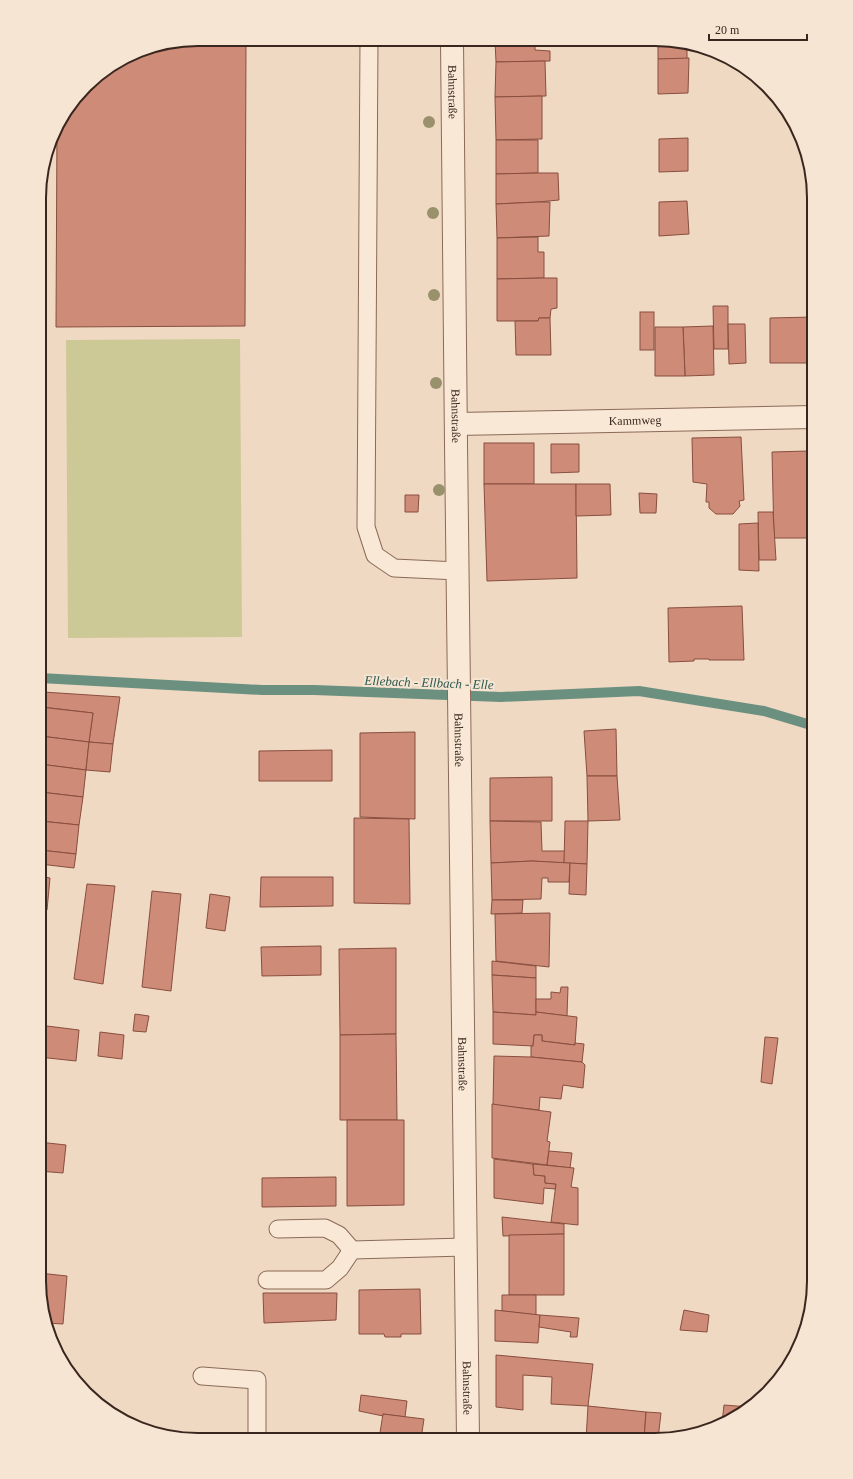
<svg xmlns="http://www.w3.org/2000/svg" width="853" height="1479" font-family="'Times New Roman',serif">
	<style>
		.green { fill: #cdc996 }
		.lines { fill: none; stroke-linecap: round; stroke-linejoin: round }
		.stream { stroke: #6c9080; stroke-width: 10 }
		.building { fill: #ce8b78; stroke: #894e3e }
		.service-casing { stroke: #8a6a59; stroke-width: 19 }
		.minor-casing { stroke: #8a6a59; stroke-width: 24 }
		.service { stroke: #fae8d6; stroke-width: 17 }
		.minor { stroke: #fae8d6; stroke-width: 22 }
		.tree { fill: #99916c }
		.labels { text-anchor: middle; stroke-width: 4; stroke-linejoin: round; paint-order: stroke }
		.street-label { font-size: 12px; fill: #39261e; stroke: #f6e5d3 }
		.water-label { font-size: 13px; font-style: italic; fill: #2d594e; stroke: #f6e5d3 }
		.rim { fill: none; stroke: #39261e; stroke-width: 2 }
	</style>
	<rect width="100%" height="100%" fill="#efd9c3"/>
	<path class="green" d="M 240,339 L 242,637 L 68,638 L 66,340 Z"/>
	<g class="lines">
		<path class="stream" d="M 40,678 L 262,690 L 314,690 L 501,697 L 639,691 L 764,711 L 814,726"/>
	</g>
	<g class="building">
		<path d="M 198,39 L 246,39 L 245,326 L 56,327 L 57,125 L 93,79 L 137,51 Z"/>
		<path d="M 495,41 L 535,41 L 535,50 L 550,51 L 550,61 L 496,62 Z"/>
		<path d="M 658,42 L 687,43 L 687,59 L 658,59 Z"/>
		<path d="M 689,58 L 688,93 L 658,94 L 658,59 Z"/>
		<path d="M 545,61 L 546,96 L 495,97 L 496,62 Z"/>
		<path d="M 542,96 L 542,139 L 496,140 L 495,97 Z"/>
		<path d="M 688,138 L 688,171 L 659,172 L 659,139 Z"/>
		<path d="M 496,140 L 538,140 L 538,173 L 496,174 Z"/>
		<path d="M 538,173 L 558,173 L 559,200 L 538,202 L 496,204 L 496,174 Z"/>
		<path d="M 687,201 L 689,234 L 659,236 L 659,202 Z"/>
		<path d="M 538,202 L 550,202 L 549,236 L 497,238 L 496,204 Z"/>
		<path d="M 538,237 L 538,252 L 544,252 L 544,278 L 497,279 L 497,238 Z"/>
		<path d="M 544,278 L 557,278 L 557,308 L 551,309 L 550,318 L 539,318 L 538,321 L 497,321 L 497,279 Z"/>
		<path d="M 713,306 L 728,306 L 728,349 L 714,349 Z"/>
		<rect x="640" y="312" width="14" height="38"/>
		<path d="M 814,317 L 814,363 L 770,363 L 770,318 Z"/>
		<path d="M 539,318 L 550,318 L 551,355 L 516,355 L 515,321 L 538,321 Z"/>
		<path d="M 728,324 L 745,324 L 746,363 L 729,364 Z"/>
		<path d="M 713,326 L 714,375 L 685,376 L 683,327 Z"/>
		<path d="M 655,327 L 683,327 L 685,376 L 655,376 Z"/>
		<path d="M 741,437 L 744,500 L 739,501 L 740,506 L 733,514 L 716,514 L 709,508 L 709,502 L 706,502 L 707,484 L 693,482 L 692,438 Z"/>
		<rect x="484" y="443" width="50" height="41"/>
		<path d="M 551,444 L 579,444 L 579,472 L 551,473 Z"/>
		<path d="M 808,451 L 810,538 L 774,538 L 772,452 Z"/>
		<path d="M 484,484 L 576,484 L 577,578 L 487,581 Z"/>
		<path d="M 576,484 L 610,484 L 611,515 L 576,516 Z"/>
		<path d="M 639,493 L 657,494 L 656,513 L 640,513 Z"/>
		<path d="M 405,495 L 419,495 L 418,512 L 405,512 Z"/>
		<path d="M 758,512 L 773,512 L 776,560 L 759,560 Z"/>
		<path d="M 758,523 L 759,571 L 739,570 L 739,524 Z"/>
		<path d="M 742,606 L 744,660 L 709,660 L 709,659 L 694,659 L 694,661 L 669,662 L 668,608 Z"/>
		<path d="M 43,692 L 120,697 L 113,744 L 89,742 L 93,713 L 42,707 Z"/>
		<path d="M 40,707 L 93,713 L 89,742 L 40,736 Z"/>
		<path d="M 616,729 L 617,776 L 587,776 L 584,731 Z"/>
		<path d="M 415,732 L 415,819 L 360,817 L 360,733 Z"/>
		<path d="M 40,736 L 89,742 L 86,770 L 40,764 Z"/>
		<path d="M 89,742 L 113,744 L 110,772 L 86,770 Z"/>
		<path d="M 332,750 L 332,781 L 259,781 L 259,751 Z"/>
		<path d="M 40,764 L 86,770 L 83,797 L 40,792 Z"/>
		<path d="M 587,776 L 617,776 L 620,820 L 588,821 Z"/>
		<path d="M 552,777 L 552,821 L 490,821 L 490,778 Z"/>
		<path d="M 40,792 L 83,797 L 79,825 L 40,821 Z"/>
		<path d="M 354,818 L 409,819 L 410,904 L 354,903 Z"/>
		<path d="M 40,821 L 79,825 L 76,854 L 40,850 Z"/>
		<path d="M 490,821 L 541,822 L 542,851 L 565,851 L 564,863 L 532,861 L 491,863 Z"/>
		<path d="M 565,821 L 588,821 L 587,864 L 564,863 Z"/>
		<path d="M 40,850 L 76,854 L 74,868 L 40,864 Z"/>
		<path d="M 532,861 L 570,863 L 569,882 L 548,882 L 548,878 L 542,878 L 541,899 L 492,900 L 491,863 Z"/>
		<path d="M 570,863 L 587,864 L 586,895 L 569,894 Z"/>
		<path d="M 39,876 L 50,878 L 47,910 L 41,910 L 39,922 Z"/>
		<path d="M 261,877 L 333,877 L 333,906 L 260,907 Z"/>
		<path d="M 87,884 L 115,886 L 103,984 L 74,979 Z"/>
		<path d="M 152,891 L 181,894 L 171,991 L 142,987 Z"/>
		<path d="M 210,894 L 230,897 L 225,931 L 206,928 Z"/>
		<path d="M 492,900 L 523,900 L 522,913 L 491,914 Z"/>
		<path d="M 550,913 L 549,967 L 496,961 L 495,914 Z"/>
		<path d="M 321,946 L 321,975 L 262,976 L 261,947 Z"/>
		<path d="M 396,948 L 396,1034 L 340,1035 L 339,949 Z"/>
		<path d="M 492,961 L 536,966 L 536,978 L 492,975 Z"/>
		<path d="M 492,975 L 536,978 L 536,1015 L 493,1012 Z"/>
		<path d="M 561,987 L 568,987 L 567,1016 L 536,1012 L 536,999 L 551,999 L 551,992 L 560,993 Z"/>
		<path d="M 493,1012 L 536,1015 L 536,1012 L 577,1017 L 575,1045 L 542,1041 L 542,1035 L 534,1035 L 533,1046 L 493,1044 Z"/>
		<path d="M 135,1014 L 149,1016 L 146,1032 L 133,1031 Z"/>
		<path d="M 39,1025 L 79,1030 L 76,1061 L 39,1057 Z"/>
		<path d="M 100,1032 L 124,1035 L 122,1059 L 98,1056 Z"/>
		<path d="M 396,1034 L 397,1120 L 340,1120 L 340,1035 Z"/>
		<path d="M 534,1035 L 542,1035 L 542,1041 L 575,1045 L 575,1043 L 584,1044 L 582,1062 L 531,1057 L 531,1046 L 533,1046 Z"/>
		<path d="M 765,1037 L 778,1038 L 772,1084 L 761,1082 Z"/>
		<path d="M 494,1056 L 531,1057 L 582,1062 L 585,1065 L 583,1088 L 563,1085 L 561,1099 L 540,1097 L 539,1110 L 493,1105 Z"/>
		<path d="M 492,1104 L 551,1112 L 547,1141 L 550,1142 L 547,1165 L 492,1158 Z"/>
		<path d="M 347,1120 L 404,1120 L 404,1205 L 347,1206 Z"/>
		<path d="M 39,1142 L 66,1145 L 63,1173 L 39,1171 Z"/>
		<path d="M 549,1151 L 572,1153 L 570,1168 L 547,1165 Z"/>
		<path d="M 494,1159 L 533,1164 L 534,1175 L 545,1176 L 545,1183 L 556,1184 L 555,1189 L 544,1188 L 543,1204 L 494,1198 Z"/>
		<path d="M 533,1164 L 574,1168 L 571,1187 L 578,1188 L 578,1225 L 551,1222 L 556,1184 L 545,1183 L 545,1176 L 534,1175 Z"/>
		<path d="M 336,1177 L 336,1206 L 262,1207 L 262,1178 Z"/>
		<path d="M 502,1217 L 564,1224 L 564,1234 L 503,1236 Z"/>
		<path d="M 564,1234 L 564,1295 L 509,1295 L 509,1235 Z"/>
		<path d="M 39,1273 L 67,1276 L 63,1324 L 46,1323 L 39,1281 Z"/>
		<path d="M 420,1289 L 421,1334 L 401,1334 L 401,1337 L 385,1337 L 384,1334 L 359,1334 L 359,1290 Z"/>
		<path d="M 263,1293 L 337,1293 L 336,1320 L 264,1323 Z"/>
		<path d="M 502,1295 L 536,1295 L 536,1315 L 502,1311 Z"/>
		<path d="M 495,1310 L 540,1315 L 538,1343 L 495,1341 Z"/>
		<path d="M 684,1310 L 709,1315 L 707,1332 L 680,1330 Z"/>
		<path d="M 540,1315 L 579,1318 L 577,1337 L 570,1337 L 571,1332 L 539,1327 Z"/>
		<path d="M 496,1355 L 593,1364 L 588,1406 L 551,1404 L 552,1377 L 523,1375 L 523,1410 L 496,1407 Z"/>
		<path d="M 361,1395 L 407,1401 L 405,1417 L 383,1414 L 383,1416 L 359,1411 Z"/>
		<path d="M 724,1405 L 750,1407 L 750,1408 L 722,1423 Z"/>
		<path d="M 588,1406 L 646,1412 L 644,1440 L 586,1440 Z"/>
		<path d="M 646,1412 L 661,1413 L 658,1439 L 644,1440 Z"/>
		<path d="M 383,1414 L 424,1419 L 421,1439 L 379,1439 Z"/>
	</g>
	<g class="lines">
		<g class="service-casing">
			<g id="service">
				<path d="M 369,40 L 366,527 L 375,555 L 394,568 L 458,571"/>
				<path d="M 278,1229 L 325,1228 L 339,1235 L 352,1250 L 465,1247"/>
				<path d="M 267,1280 L 326,1280 L 340,1268 L 352,1250"/>
				<path d="M 202,1376 L 257,1380 L 257,1439"/>
			</g>
		</g>
		<g class="minor-casing">
			<g id="minor">
				<path id="s1" d="M 452,41 C 457,507 460,973 468,1439"/>
				<path id="s2" d="M 456,424 L 814,417"/>
			</g>
		</g>
		<use href="#service" class="service"/>
		<use href="#minor" class="minor"/>
	</g>
	<g class="tree">
		<circle cx="429" cy="122" r="6"/>
		<circle cx="433" cy="213" r="6"/>
		<circle cx="434" cy="295" r="6"/>
		<circle cx="436" cy="383" r="6"/>
		<circle cx="439" cy="490" r="6"/>
	</g>
	<g class="labels">
		<g class="street-label">
			<text dy="4" stroke="none"><textPath href="#s1" startOffset="51">Bahnstraße</textPath></text>
			<text dy="4" stroke="none"><textPath href="#s1" startOffset="375">Bahnstraße</textPath></text>
			<text dy="4" stroke="none"><textPath href="#s2" startOffset="179">Kammweg</textPath></text>
			<text dy="4" stroke="none"><textPath href="#s1" startOffset="699">Bahnstraße</textPath></text>
			<text dy="4" stroke="none"><textPath href="#s1" startOffset="1023">Bahnstraße</textPath></text>
			<text dy="4" stroke="none"><textPath href="#s1" startOffset="1347">Bahnstraße</textPath></text>
		</g>
		<g class="water-label">
			<text transform="translate(429 682) rotate(2)" y="5">Ellebach - Ellbach - Elle</text>
		</g>
	</g>
	<path d="M0 0H853V1479H0ZM198 46H655A152 152 0 0 1 807 198V1281A152 152 0 0 1 655 1433H198A152 152 0 0 1 46 1281V198A152 152 0 0 1 198 46Z" fill="#f6e5d3" fill-rule="evenodd"/>
	<path class="rim" d="M198 46H655A152 152 0 0 1 807 198V1281A152 152 0 0 1 655 1433H198A152 152 0 0 1 46 1281V198A152 152 0 0 1 198 46Z"/>
	<path d="M709 34v6h98v-6" fill="none" stroke="#39261e" stroke-width="2"/>
	<text x="715" y="34" font-size="12" fill="#39261e" stroke="#f6e5d3" stroke-width="3" paint-order="stroke">20 m</text>
</svg>
